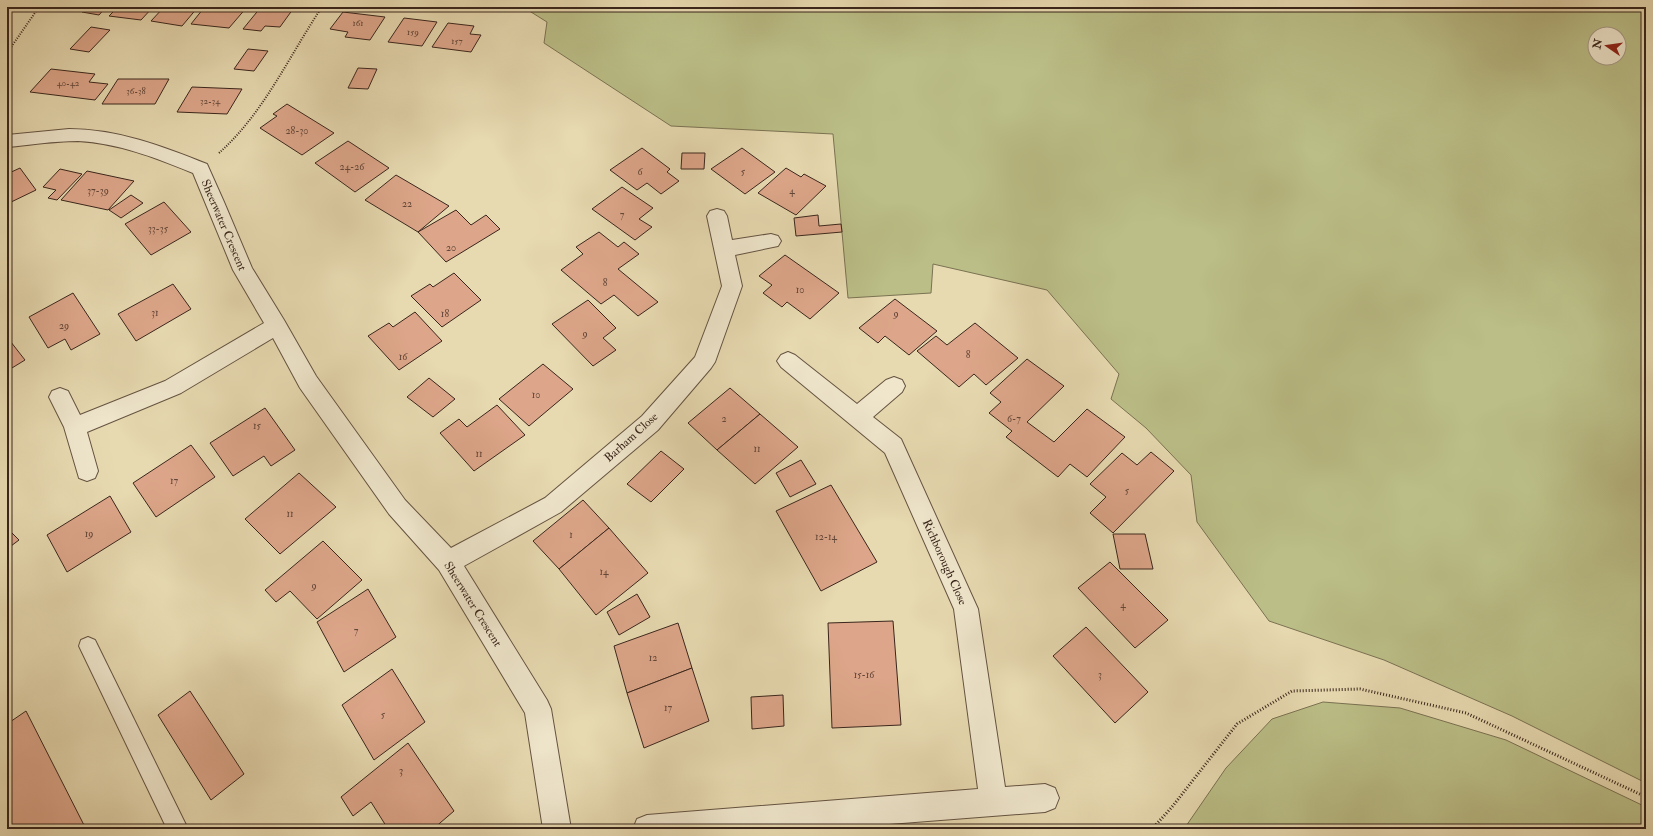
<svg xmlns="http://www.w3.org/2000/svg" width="1653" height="836" font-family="'IM FELL Double Pica',serif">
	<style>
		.green { fill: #bbbe87; stroke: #7a7252; fill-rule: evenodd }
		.building { fill: #dda68a; stroke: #3a261c }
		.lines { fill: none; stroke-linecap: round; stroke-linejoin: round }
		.service-casing { stroke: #655341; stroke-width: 2 }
		.minor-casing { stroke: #655341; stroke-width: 2 }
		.path-far1 { stroke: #3a261c; stroke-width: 2; stroke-dasharray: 1 1.5; stroke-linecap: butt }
		.path { stroke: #3a261c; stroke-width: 3; stroke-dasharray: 1 2; stroke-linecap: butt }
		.service { fill: #efe6cc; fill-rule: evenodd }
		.minor { fill: #efe6cc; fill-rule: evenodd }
		.labels { text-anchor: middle; stroke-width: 3; stroke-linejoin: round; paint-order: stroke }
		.far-number-label { font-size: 9px; fill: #634638 }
		.number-label { font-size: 10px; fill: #634638 }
		.street-label { font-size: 12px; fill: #3a261c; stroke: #efe6cc }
		.near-number-label { font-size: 12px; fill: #634638 }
	</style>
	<rect width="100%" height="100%" fill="#e7d9b0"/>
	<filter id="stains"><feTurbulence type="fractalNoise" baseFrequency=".005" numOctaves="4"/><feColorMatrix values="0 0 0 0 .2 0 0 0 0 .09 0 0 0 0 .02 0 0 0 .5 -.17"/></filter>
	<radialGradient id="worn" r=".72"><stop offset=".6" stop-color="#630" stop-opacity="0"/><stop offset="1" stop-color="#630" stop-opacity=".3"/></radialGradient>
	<g class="green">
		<path d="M 523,7 L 1646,7 L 1646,783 L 1512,716 L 1384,660 L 1269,621 L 1197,522 L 1191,475 L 1146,428 L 1111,399 L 1119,374 L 1047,290 L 933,264 L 931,293 L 848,298 L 833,134 L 671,126 L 544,43 L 547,22 ZM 1595,34 L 1619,34 L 1619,58 L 1595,58 Z"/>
		<path d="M 1323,702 L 1400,708 L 1506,740 L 1646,807 L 1646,829 L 1184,829 L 1226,768 L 1272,719 Z"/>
	</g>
	<g class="building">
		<path d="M 76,7 L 106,7 L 99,15 L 82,12 L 87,8 Z"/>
		<path d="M 118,7 L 153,7 L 141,20 L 109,16 Z"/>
		<path d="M 164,7 L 198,7 L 182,26 L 151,21 Z"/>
		<path d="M 213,7 L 247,7 L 229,28 L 191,24 L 203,9 L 211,10 Z"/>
		<path d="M 261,7 L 276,7 L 293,9 L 280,27 L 265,26 L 261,31 L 243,29 Z"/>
		<path d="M 343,12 L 385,17 L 370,40 L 345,37 L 348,32 L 330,29 Z"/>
		<path d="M 404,18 L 437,22 L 422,46 L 388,42 Z"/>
		<path d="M 448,23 L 474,26 L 470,34 L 481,35 L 471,52 L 432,47 Z"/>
		<path d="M 91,27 L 110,30 L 89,52 L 70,49 Z"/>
		<path d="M 248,49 L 268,51 L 254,71 L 234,69 Z"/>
		<path d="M 358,68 L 377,69 L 368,89 L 348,88 Z"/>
		<path d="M 51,69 L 95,74 L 89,82 L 108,84 L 95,100 L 30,92 Z"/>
		<path d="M 118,79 L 169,79 L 155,104 L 102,104 Z"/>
		<path d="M 192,87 L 242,89 L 227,114 L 177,112 Z"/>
		<path d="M 287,104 L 334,133 L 302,155 L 260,128 L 277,116 L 273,114 Z"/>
		<path d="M 348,141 L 389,168 L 355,192 L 315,163 Z"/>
		<path d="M 642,148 L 670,169 L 667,172 L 679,181 L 661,194 L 647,183 L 637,190 L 610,170 Z"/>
		<path d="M 742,148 L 775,172 L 745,194 L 711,169 Z"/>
		<path d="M 682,153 L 705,153 L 704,169 L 681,169 Z"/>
		<path d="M 20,168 L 36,190 L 7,204 L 7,174 Z"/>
		<path d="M 786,168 L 801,177 L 804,174 L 826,186 L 796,215 L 758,193 Z"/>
		<path d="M 60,169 L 82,174 L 57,200 L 48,198 L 56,190 L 43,187 Z"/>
		<path d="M 87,171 L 134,181 L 108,210 L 61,200 Z"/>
		<path d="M 396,175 L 449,206 L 418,232 L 365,200 Z"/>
		<path d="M 622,187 L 653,208 L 639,219 L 652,227 L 635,240 L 592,209 Z"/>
		<path d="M 131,195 L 143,203 L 121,218 L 109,210 Z"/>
		<path d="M 164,202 L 191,232 L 151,255 L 125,224 Z"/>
		<path d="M 456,210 L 471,225 L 486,215 L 500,229 L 446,262 L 418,232 Z"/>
		<path d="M 818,215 L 819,226 L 841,224 L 842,232 L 796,236 L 794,218 Z"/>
		<path d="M 599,232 L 618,247 L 624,242 L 639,254 L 618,269 L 658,302 L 638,316 L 614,295 L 601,304 L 561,270 L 583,254 L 576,247 Z"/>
		<path d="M 785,255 L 839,293 L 810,319 L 787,302 L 782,307 L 763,293 L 772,285 L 759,276 Z"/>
		<path d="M 454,273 L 481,300 L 442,327 L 411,296 L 430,284 L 433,287 Z"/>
		<path d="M 173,284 L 191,309 L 136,341 L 118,314 Z"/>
		<path d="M 73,293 L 100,334 L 71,350 L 65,339 L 48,348 L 29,317 Z"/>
		<path d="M 895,299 L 937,331 L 909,355 L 885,336 L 878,343 L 859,328 Z"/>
		<path d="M 588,300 L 616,328 L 603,338 L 616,350 L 593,366 L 552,324 Z"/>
		<path d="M 415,312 L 442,341 L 399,370 L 368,336 L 389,323 L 393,327 Z"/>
		<path d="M 975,323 L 1018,358 L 986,385 L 974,374 L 959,387 L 917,351 L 936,336 L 947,345 Z"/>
		<path d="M 7,337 L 25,360 L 7,371 Z"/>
		<path d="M 1027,359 L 1064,386 L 1027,422 L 1054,442 L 1087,409 L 1125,437 L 1087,477 L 1070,464 L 1058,477 L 1006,437 L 1012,431 L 989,413 L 1001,402 L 990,393 Z"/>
		<path d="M 543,364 L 573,389 L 529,426 L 499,399 Z"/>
		<path d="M 429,378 L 455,399 L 433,417 L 407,397 Z"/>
		<path d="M 730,388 L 760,414 L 717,450 L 688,423 Z"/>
		<path d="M 497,405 L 525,435 L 474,471 L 440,433 L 459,419 L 467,427 Z"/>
		<path d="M 265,408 L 295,450 L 271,466 L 264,456 L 233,476 L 210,443 Z"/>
		<path d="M 760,414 L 798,447 L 755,484 L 717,450 Z"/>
		<path d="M 191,445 L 215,477 L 156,517 L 133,483 Z"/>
		<path d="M 661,451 L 684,469 L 651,502 L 627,484 Z"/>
		<path d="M 1151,452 L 1174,471 L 1113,533 L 1090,513 L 1106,497 L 1090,484 L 1122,453 L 1137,465 Z"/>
		<path d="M 801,460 L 816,484 L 790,497 L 776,473 Z"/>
		<path d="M 299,473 L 336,507 L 280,554 L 245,519 Z"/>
		<path d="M 831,485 L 877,562 L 821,591 L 776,511 Z"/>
		<path d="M 110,496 L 131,532 L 67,572 L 47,535 Z"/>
		<path d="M 583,500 L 609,528 L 559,569 L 533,541 Z"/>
		<path d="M 7,528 L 19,540 L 7,549 Z"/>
		<path d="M 609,528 L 648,573 L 596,615 L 559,569 Z"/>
		<path d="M 1113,534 L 1145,534 L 1153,569 L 1120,569 Z"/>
		<path d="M 323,541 L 362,580 L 317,619 L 290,591 L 276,602 L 265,590 Z"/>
		<path d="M 1110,562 L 1168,620 L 1135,648 L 1078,588 Z"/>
		<path d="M 368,589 L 396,637 L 344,672 L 317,622 Z"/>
		<path d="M 637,594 L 650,617 L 619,635 L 607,612 Z"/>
		<path d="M 893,621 L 901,725 L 832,728 L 828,623 Z"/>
		<path d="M 678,623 L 692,668 L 627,693 L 614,646 Z"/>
		<path d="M 1086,627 L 1148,692 L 1115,723 L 1053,656 Z"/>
		<path d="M 692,668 L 709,721 L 644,748 L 627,693 Z"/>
		<path d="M 392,669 L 425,722 L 374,760 L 342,705 Z"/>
		<path d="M 190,691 L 244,774 L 211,800 L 158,715 Z"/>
		<path d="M 783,695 L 784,726 L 752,729 L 751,697 Z"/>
		<path d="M 26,711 L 86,829 L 7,829 L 7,724 Z"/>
		<path d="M 408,743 L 454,811 L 433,829 L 388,829 L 371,802 L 353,816 L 341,797 Z"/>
	</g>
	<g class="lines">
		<g class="service-casing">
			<path id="service" d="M 88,637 L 95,640 L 188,829 L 167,829 L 79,646 L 81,640 Z"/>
		</g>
		<g class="minor-casing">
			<g id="minor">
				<path d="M 69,129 C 117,129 162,146 207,164 L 224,202 L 252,268 L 284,320 L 316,376 L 405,500 L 451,548 L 545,498 L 642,416 L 695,357 L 722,286 L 707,216 L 710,211 L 717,209 L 724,211 L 727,216 L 732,240 L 771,234 L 778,236 L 781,241 L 778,246 L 735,255 L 742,286 L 715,362 L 711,368 L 658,430 L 561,512 L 464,566 L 547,700 L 551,709 L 571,829 L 543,829 L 525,713 L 439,570 L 389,514 L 300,388 L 273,338 L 181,393 L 87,432 L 98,471 L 95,478 L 87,481 L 79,478 L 64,427 L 49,397 L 52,391 L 60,388 L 68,391 L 80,415 L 165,381 L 264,323 L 233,270 L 193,173 C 156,158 118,143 78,141 C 54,141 30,145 7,147 L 7,135 Z"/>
				<path d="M 788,352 L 795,355 L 857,404 L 886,380 L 894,377 L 902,380 L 905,386 L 902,392 L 873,417 L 901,439 L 978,609 L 1005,787 L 1045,784 L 1055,788 L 1059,798 L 1055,808 L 1045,812 L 825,829 L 633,829 L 637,819 L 647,815 L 978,789 L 954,609 L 885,453 L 781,367 L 777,361 L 781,355 Z"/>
			</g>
		</g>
		<g class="path-far1">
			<path d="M 7,53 L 39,7"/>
			<path d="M 219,153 C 264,113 289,56 322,7"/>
		</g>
		<path class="path" d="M 1152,829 L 1172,807 L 1237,724 L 1292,691 L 1360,689 L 1466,713 L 1646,797"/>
		<use href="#service" class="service"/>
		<use href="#minor" class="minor"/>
	</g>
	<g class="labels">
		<g class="far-number-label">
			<text x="358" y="26">161</text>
			<text x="413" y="35">159</text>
			<text x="457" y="44">157</text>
			<text x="68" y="86">40-42</text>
			<text x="136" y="94">36-38</text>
			<text x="210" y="104">32-34</text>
		</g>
		<g class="number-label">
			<text x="297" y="134">28-30</text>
			<text x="352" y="170">24-26</text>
			<text x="640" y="175">6</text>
			<text x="743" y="175">5</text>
			<text x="98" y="194">37-39</text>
			<text x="792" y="194">4</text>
			<text x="407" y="207">22</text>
			<text x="622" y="218">7</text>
			<text x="158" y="232">33-35</text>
			<text x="451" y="251">20</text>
			<text x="605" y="286">8</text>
			<text x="800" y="293">10</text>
			<text x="155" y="316">31</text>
			<text x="445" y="317">18</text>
			<text x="896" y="317">9</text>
			<text x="64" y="329">29</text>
			<text x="585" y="337">9</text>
			<text x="968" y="358">8</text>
			<text x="403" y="360">16</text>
			<text x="536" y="398">10</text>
			<text x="724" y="422">2</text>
			<text x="1014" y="422">6-7</text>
			<text x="257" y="429">15</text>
			<text x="757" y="452">11</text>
			<text x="479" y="457">11</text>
			<text x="174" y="484">17</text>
			<text x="1127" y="494">5</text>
			<text x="290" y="517">11</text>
			<text x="89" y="537">19</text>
			<text x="571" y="538">1</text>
			<text x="826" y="540">12-14</text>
			<text x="604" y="575">14</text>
			<text x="314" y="589">9</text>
			<text x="1123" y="608">4</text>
			<text x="356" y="634">7</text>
			<text x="653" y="661">12</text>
			<text x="864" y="678">15-16</text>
			<text x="1100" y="678">3</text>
			<text x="668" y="711">17</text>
			<text x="383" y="718">5</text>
		</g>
		<g class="street-label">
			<text transform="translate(224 225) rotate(67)" y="4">Sheerwater Crescent</text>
			<text transform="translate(631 437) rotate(-42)" y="4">Barham Close</text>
			<text transform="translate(945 562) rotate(66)" y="4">Richborough Close</text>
			<text transform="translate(473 604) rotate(58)" y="4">Sheerwater Crescent</text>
		</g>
		<g class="near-number-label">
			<text x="401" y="774">3</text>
		</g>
	</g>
	<rect width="1653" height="836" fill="none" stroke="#e7d9b0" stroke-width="24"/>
	<rect x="8" y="8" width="1637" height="820" fill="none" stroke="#3a261c" stroke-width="2"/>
	<rect x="12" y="12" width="1629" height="812" fill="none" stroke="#3a261c"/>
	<g transform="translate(1607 46) rotate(283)"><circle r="19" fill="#efe6cc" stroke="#a79986"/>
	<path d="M0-3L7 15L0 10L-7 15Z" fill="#8f2418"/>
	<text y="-6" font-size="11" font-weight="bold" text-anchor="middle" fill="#3a261c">N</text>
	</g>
	<rect width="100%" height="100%" filter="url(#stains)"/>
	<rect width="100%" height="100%" fill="url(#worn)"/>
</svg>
